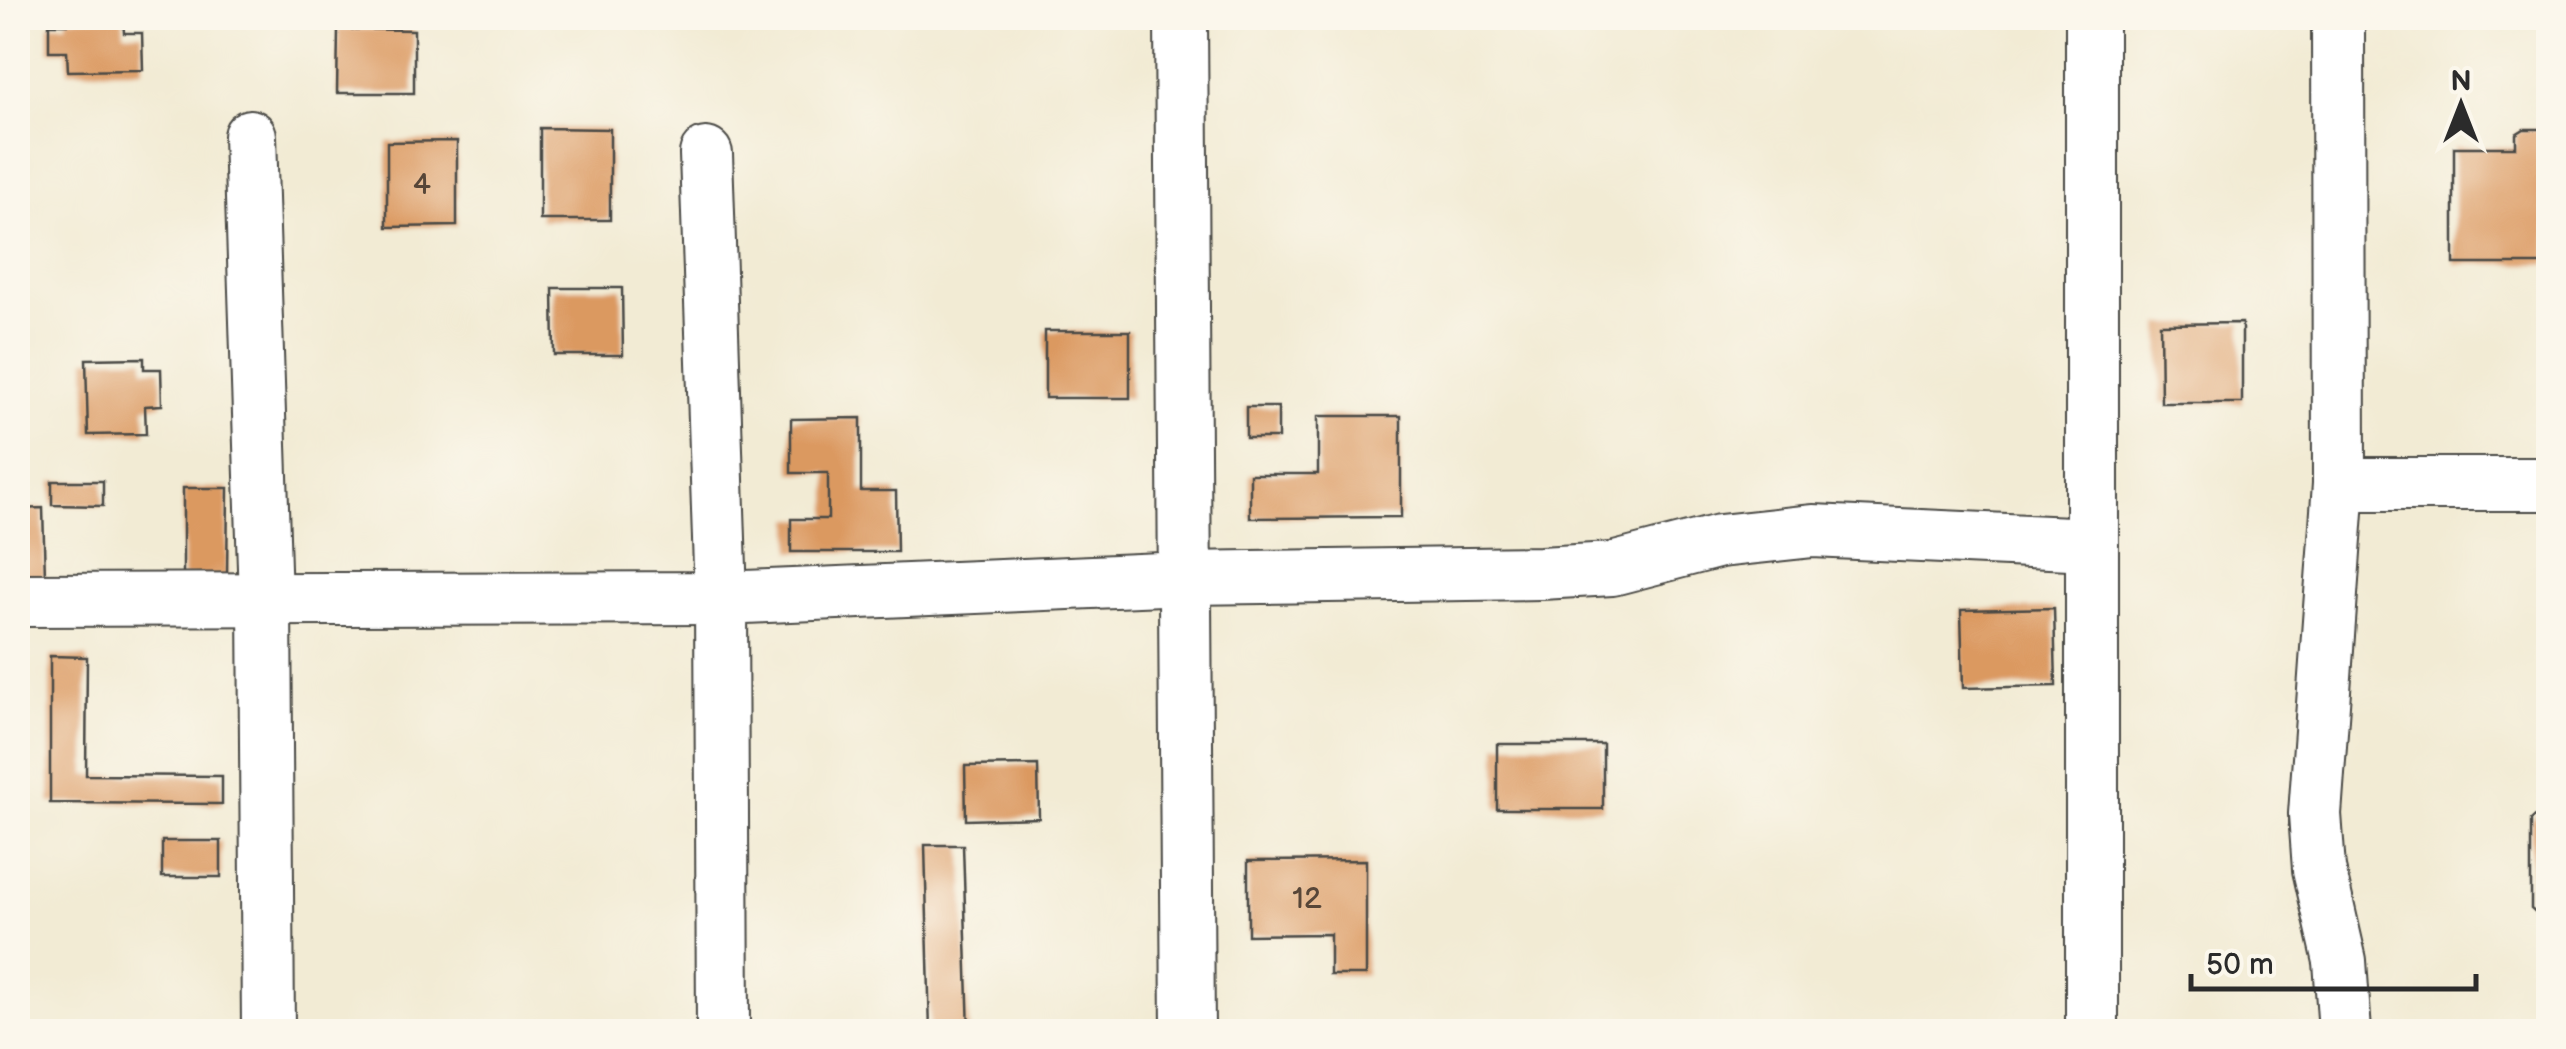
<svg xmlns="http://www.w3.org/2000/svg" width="2566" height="1049" font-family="'Balsamiq Sans',sans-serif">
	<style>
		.building { fill: #db9961 }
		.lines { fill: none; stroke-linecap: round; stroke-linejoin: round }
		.minor-casing { stroke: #494844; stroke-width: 56 }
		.minor { stroke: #fff; stroke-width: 52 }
		.labels { text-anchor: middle; stroke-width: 8; stroke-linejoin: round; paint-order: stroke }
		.number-label { font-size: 30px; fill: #574638 }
	</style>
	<rect width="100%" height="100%" fill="#fbf7ec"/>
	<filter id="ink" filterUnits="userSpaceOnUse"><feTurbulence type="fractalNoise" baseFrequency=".01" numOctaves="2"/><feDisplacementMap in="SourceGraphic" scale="20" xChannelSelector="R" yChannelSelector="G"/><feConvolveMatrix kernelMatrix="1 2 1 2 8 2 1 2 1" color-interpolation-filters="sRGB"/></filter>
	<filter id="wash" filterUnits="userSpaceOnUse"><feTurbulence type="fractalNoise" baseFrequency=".0048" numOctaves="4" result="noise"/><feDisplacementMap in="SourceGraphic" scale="40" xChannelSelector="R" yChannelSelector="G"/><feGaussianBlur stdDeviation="2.25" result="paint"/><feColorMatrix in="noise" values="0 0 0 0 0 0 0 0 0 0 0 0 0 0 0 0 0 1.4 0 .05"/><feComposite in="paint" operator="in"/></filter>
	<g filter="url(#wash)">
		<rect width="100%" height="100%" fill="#f2ebd4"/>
		<g id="blocks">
			<g class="building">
				<path d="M 67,18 L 123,18 L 124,33 L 142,33 L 143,70 L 68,71 L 67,51 L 49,51 L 49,24 L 67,24 Z"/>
				<path d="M 338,29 L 414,30 L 414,93 L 337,93 Z"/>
				<path d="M 540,128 L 610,129 L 610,220 L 540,220 Z"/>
				<path d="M 2524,129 L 2545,129 L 2548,132 L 2548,264 L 2454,264 L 2454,147 L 2516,147 L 2516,134 Z"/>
				<path d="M 457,141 L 457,226 L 387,227 L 387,142 Z"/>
				<path d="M 553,288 L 622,288 L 623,355 L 554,355 Z"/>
				<path d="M 2242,323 L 2242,403 L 2161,403 L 2160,324 Z"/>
				<rect x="1045" y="331" width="85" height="67"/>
				<path d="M 144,358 L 144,369 L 161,369 L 162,405 L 145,406 L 146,434 L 88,435 L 86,359 Z"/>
				<rect x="1246" y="407" width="32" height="31"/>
				<path d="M 1318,416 L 1401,416 L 1401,517 L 1250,518 L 1250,474 L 1318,474 Z"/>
				<path d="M 861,418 L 861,491 L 896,491 L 897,552 L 791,552 L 791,519 L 828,519 L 828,473 L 791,473 L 791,419 Z"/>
				<path d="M 52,481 L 103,481 L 103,506 L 52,505 Z"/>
				<path d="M 183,488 L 228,488 L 227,577 L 183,577 Z"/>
				<path d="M 43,508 L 45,577 L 18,577 L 18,509 Z"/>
				<path d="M 2054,608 L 2056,686 L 1963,688 L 1961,610 Z"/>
				<path d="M 50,656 L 87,657 L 86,775 L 222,776 L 222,804 L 50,803 Z"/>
				<rect x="1497" y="744" width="106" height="65"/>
				<path d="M 1038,765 L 1039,818 L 966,820 L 965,766 Z"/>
				<path d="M 2544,808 L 2548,808 L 2548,916 L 2539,916 L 2531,909 L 2531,820 Z"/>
				<rect x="162" y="841" width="59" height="36"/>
				<path d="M 925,845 L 963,845 L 969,1032 L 930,1032 Z"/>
				<path d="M 1366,860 L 1366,975 L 1330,975 L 1330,934 L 1248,935 L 1248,861 Z"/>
				<rect x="798" y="1026" width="74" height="6"/>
			</g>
		</g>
	</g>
	<g filter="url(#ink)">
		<use href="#blocks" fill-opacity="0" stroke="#494844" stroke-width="2.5"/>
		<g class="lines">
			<g class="minor-casing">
				<g id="minor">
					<path d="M 1181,18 L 1188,1032"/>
					<path d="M 2092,18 L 2092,1032"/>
					<path d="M 2338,18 L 2339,484 L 2315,814 L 2319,869 L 2340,961 L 2345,1032"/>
					<path d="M 250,136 L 265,599 L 268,1032"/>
					<path d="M 2339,484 L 2548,484"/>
					<path d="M 18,600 L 721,598 L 706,154"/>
					<path d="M 723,1032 L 721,598 L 1185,578 L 1541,573 L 1612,569 L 1720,541 L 1813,531 L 2092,544"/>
				</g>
			</g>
			<use href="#minor" class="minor"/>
		</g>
	</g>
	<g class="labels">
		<g class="number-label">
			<text x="422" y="194">4</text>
			<text x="1307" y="908">12</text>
		</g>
	</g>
	<rect width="2566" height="1049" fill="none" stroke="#fbf7ec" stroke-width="60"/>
	<g transform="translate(2461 105)" stroke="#fbf7ec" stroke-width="8" paint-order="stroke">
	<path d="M0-8L18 38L0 25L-18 38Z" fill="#2b2b2b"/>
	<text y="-15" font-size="28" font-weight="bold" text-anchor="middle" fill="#2b2b2b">N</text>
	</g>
	<path d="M2191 974v15h285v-15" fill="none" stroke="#2b2b2b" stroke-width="5"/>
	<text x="2206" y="974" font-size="30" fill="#2b2b2b" stroke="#fbf7ec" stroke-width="8" paint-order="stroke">50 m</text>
</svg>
